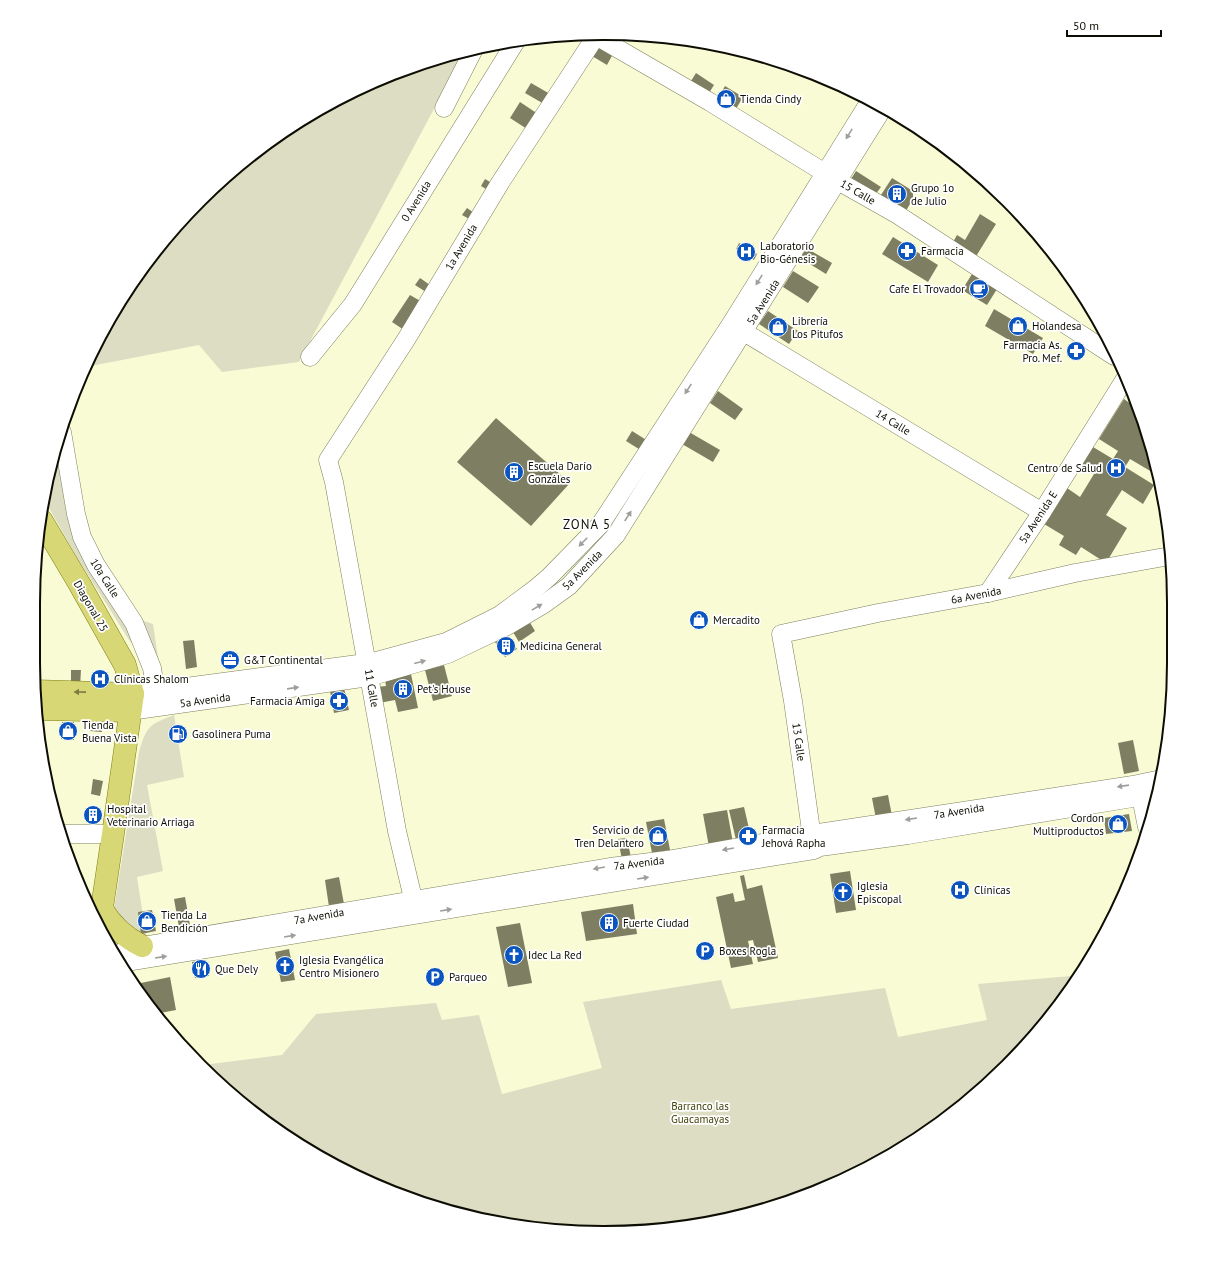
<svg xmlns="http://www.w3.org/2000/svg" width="1207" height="1266" font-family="'PT Sans',sans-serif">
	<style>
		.green { fill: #dcddc3 }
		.building { fill: #7e7f62 }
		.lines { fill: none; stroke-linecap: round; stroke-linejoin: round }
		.minor-casing { stroke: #7e805d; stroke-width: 19 }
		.major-casing { stroke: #7f7f13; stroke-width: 23 }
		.minor { stroke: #fff; stroke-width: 18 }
		.major { stroke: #d7d776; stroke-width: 22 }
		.oneway { fill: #9e9e9a }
		.oneway2 { fill: #7c7c42 }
		.labels { text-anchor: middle; stroke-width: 3.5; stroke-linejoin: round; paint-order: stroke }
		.poi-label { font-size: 11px; fill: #0d0d03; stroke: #fff; text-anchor: start }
		.street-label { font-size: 11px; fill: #0d0d03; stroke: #fff }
		.park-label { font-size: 11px; fill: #43430d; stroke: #fff }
		.quarter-label { font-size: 13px; letter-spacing: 1px; fill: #0d0d03; stroke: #fff }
		.rim { fill: none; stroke: #0d0d03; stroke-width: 2 }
	</style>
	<rect width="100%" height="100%" fill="#f9fbd5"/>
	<g class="green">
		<path d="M 451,56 L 459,62 L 299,362 L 222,372 L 199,345 L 86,367 L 92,351 L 151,256 L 228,174 L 318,109 L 420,63 Z"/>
		<path d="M 65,422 L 82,526 L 126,615 L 153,624 L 161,677 L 129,640 L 78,559 L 45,501 L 53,456 Z"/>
		<path d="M 174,715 L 184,777 L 147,785 L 163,871 L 137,877 L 146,935 L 128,930 L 114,909 L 139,752 C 147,725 149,725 174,715 Z"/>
		<path d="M 1071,976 L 1073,985 L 980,1091 L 889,1156 L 787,1203 L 678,1228 L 566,1232 L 420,1203 L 318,1157 L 227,1091 L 203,1065 L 282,1055 L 316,1014 L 436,1003 L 442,1020 L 479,1015 L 502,1094 L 602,1068 L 583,1002 L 721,980 L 731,1009 L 885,988 L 898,1037 L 987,1020 L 978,984 Z"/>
	</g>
	<g class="building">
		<path d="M 599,45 L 614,52 L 607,65 L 592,56 Z"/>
		<path d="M 696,73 L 714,85 L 709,93 L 691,81 Z"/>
		<path d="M 531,83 L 550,94 L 544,104 L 525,93 Z"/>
		<path d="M 725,86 L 743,97 L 736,109 L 718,98 Z"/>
		<path d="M 520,102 L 538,114 L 527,129 L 510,118 Z"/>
		<path d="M 856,171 L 881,187 L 875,195 L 851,179 Z"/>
		<path d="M 892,178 L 913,191 L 913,199 L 904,214 L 879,198 Z"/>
		<path d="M 485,179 L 495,185 L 491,192 L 481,186 Z"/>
		<path d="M 467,208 L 477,215 L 473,221 L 462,215 Z"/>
		<path d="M 980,214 L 996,224 L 975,258 L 952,244 L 957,235 L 965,240 Z"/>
		<path d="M 893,237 L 938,265 L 928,282 L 882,254 Z"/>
		<path d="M 739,243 L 757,254 L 754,260 L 736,249 Z"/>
		<path d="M 806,248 L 832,263 L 826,274 L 800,258 Z"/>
		<path d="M 793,271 L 819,287 L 808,303 L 783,287 Z"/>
		<path d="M 972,274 L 997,289 L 987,305 L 962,290 Z"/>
		<path d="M 420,278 L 430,285 L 426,292 L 415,285 Z"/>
		<path d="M 410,295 L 422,302 L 404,330 L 392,322 Z"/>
		<path d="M 994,309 L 1043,338 L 1033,354 L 985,326 Z"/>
		<path d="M 768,311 L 798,331 L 789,344 L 759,324 Z"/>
		<path d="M 1077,340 L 1086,345 L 1076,361 L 1067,356 Z"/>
		<path d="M 718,391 L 743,409 L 735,420 L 710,403 Z"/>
		<path d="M 1124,399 L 1138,409 L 1144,420 L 1157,475 L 1130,459 L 1125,467 L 1154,485 L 1143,504 L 1122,490 L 1106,515 L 1127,528 L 1106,563 L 1081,547 L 1076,555 L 1059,545 L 1064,536 L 1044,524 L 1067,488 L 1080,497 L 1094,474 L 1081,466 L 1093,447 L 1113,459 L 1118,451 L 1099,439 Z"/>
		<path d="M 496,418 L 570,483 L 531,526 L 457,462 Z"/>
		<path d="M 632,431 L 648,441 L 642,451 L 626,441 Z"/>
		<path d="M 689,432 L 720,450 L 713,462 L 682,444 Z"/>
		<path d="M 529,621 L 535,631 L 519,642 L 513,632 Z"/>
		<path d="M 507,635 L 517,649 L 505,657 L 495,642 Z"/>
		<path d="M 194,640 L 197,667 L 186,669 L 183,641 Z"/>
		<path d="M 235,654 L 237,664 L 226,666 L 224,655 Z"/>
		<path d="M 444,665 L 452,696 L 433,701 L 425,670 Z"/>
		<path d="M 71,670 L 81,670 L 80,687 L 71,687 Z"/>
		<rect x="95" y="673" width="11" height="12"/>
		<path d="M 411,674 L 418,708 L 398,712 L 395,700 L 379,703 L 377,687 L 386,686 L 385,680 Z"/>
		<path d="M 344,688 L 349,710 L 334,713 L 330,691 Z"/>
		<path d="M 62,722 L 74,722 L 74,740 L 61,739 Z"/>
		<path d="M 90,723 L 102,724 L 102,732 L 90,731 Z"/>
		<path d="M 1133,740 L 1139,771 L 1124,774 L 1118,743 Z"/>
		<path d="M 93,779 L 103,781 L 100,796 L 91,794 Z"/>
		<path d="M 888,795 L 892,816 L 876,819 L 872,798 Z"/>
		<path d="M 89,807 L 101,809 L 98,823 L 86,821 Z"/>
		<path d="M 744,807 L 751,837 L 736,840 L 729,810 Z"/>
		<path d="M 727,810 L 733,843 L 709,847 L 703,814 Z"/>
		<path d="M 1129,814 L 1132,831 L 1106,834 L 1104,818 Z"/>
		<path d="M 664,819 L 670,850 L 652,853 L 646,822 Z"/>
		<path d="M 627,838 L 631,858 L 622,860 L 618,839 Z"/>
		<path d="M 850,871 L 856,910 L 836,913 L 830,874 Z"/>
		<path d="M 744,875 L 747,889 L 762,885 L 778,958 L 758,962 L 753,940 L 748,941 L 753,964 L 731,968 L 716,897 L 733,893 L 735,902 L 745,900 L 740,876 Z"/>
		<path d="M 339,877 L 344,904 L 329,907 L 325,880 Z"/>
		<path d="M 185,897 L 190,925 L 179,927 L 174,899 Z"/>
		<path d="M 633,904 L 637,934 L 586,941 L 581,912 Z"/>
		<path d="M 152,910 L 156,931 L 141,934 L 138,912 Z"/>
		<path d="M 520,923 L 532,983 L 508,987 L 496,927 Z"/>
		<path d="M 289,949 L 295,980 L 281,982 L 275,952 Z"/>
		<path d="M 206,960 L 209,976 L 195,978 L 192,962 Z"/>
		<path d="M 170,977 L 176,1010 L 155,1014 L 151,1010 L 136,984 Z"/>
	</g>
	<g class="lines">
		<g class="minor-casing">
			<g id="minor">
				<path d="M 596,36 L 710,102 L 838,181 L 898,215 L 1114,356"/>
				<path d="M 444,108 L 473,51"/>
				<path d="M 744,332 L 1042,512"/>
				<path d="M 310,357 L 353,304 L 516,41"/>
				<path d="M 62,432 L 76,514 L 82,537 L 96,565 L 134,623 L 152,668 L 154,681 L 151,691 L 144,698"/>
				<path d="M 988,593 L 1042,512 L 1125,379"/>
				<path d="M 133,694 L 373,662 L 446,642 L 500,615 L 535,589 L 549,577 L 600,525 L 731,324 L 870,101"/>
				<path d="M 130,711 L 369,677 L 448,654 L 507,626 L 544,604 L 569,586 L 616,535 L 883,108"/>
				<path d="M 1141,797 L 1147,827"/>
				<path d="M 62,834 L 113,834"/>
				<path d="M 813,845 L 793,701 L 781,634 L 878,613 L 988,593 L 1075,573 L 1170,556"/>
				<path d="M 416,911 L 397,831 L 334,482 L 328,460 L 407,338 L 500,183 L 596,36"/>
				<path d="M 119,955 L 125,950 L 142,946 L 610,867 L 667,860 L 812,834 L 1133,785 L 1161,779"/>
				<path d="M 123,961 L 126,962 L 814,850 L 820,847 L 908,835 L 1157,794"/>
			</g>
		</g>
		<g class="major-casing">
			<g id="major">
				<path d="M 42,521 L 80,585 L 125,665 L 133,694 L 113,834 L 100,921"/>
				<path d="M 36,691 L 133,694"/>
				<path d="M 38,709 L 130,711"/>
				<path d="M 102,909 C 112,926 124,937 142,946"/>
			</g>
		</g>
		<use href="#minor" class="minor"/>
		<use href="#major" class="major"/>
	</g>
	<defs><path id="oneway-solid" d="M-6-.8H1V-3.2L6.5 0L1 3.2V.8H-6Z"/></defs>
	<g class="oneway">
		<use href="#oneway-solid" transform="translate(849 134) rotate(122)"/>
		<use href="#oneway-solid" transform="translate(759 280) rotate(122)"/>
		<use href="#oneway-solid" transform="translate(688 389) rotate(123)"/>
		<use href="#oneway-solid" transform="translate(628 516) rotate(-57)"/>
		<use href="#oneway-solid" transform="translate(583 542) rotate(134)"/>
		<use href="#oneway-solid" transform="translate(537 607) rotate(-31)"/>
		<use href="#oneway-solid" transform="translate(420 662) rotate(-15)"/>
		<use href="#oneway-solid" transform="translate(293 688) rotate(-8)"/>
		<use href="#oneway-solid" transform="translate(1123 786) rotate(172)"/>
		<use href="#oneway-solid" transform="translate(911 819) rotate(171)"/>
		<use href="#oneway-solid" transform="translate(728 849) rotate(170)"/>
		<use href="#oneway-solid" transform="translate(599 868) rotate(170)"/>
		<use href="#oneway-solid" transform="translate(643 878) rotate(-9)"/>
		<use href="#oneway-solid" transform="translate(446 910) rotate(-9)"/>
		<use href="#oneway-solid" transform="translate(290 936) rotate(-9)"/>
		<use href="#oneway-solid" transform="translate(161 957) rotate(-9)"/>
	</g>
	<use class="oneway2" href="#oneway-solid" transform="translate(80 692) rotate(-179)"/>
	<defs>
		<g id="shop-disc" transform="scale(1)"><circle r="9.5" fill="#0c55c0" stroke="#fff"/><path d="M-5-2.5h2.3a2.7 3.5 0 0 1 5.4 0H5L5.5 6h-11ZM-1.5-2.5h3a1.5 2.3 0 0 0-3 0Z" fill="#fff"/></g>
		<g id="building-disc" transform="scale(1)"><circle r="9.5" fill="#0c55c0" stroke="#fff"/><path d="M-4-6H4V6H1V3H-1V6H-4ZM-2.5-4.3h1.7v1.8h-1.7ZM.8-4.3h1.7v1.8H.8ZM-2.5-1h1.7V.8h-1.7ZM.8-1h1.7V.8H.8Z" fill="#fff"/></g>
		<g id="pharmacy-disc" transform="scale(1)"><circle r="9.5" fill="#0c55c0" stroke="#fff"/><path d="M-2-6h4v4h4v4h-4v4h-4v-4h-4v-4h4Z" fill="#fff"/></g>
		<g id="hospital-disc" transform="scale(1)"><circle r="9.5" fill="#0c55c0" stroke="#fff"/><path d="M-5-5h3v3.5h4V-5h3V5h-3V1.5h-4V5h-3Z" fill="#fff"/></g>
		<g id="cafe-disc" transform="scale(1)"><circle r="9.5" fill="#0c55c0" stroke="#fff"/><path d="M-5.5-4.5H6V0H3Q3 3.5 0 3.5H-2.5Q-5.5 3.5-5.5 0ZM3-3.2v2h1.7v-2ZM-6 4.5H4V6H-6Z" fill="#fff"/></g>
		<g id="office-disc" transform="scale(1)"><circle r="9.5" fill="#0c55c0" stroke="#fff"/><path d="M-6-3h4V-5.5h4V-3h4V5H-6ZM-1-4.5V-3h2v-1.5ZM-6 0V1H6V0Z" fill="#fff"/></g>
		<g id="fuel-disc" transform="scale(1)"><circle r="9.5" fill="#0c55c0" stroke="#fff"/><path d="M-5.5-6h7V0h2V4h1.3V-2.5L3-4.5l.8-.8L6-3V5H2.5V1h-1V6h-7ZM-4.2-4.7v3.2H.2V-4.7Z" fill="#fff"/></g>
		<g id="church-disc" transform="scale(1)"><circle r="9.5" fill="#0c55c0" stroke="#fff"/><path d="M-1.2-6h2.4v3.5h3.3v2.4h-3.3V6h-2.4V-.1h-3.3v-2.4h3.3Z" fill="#fff"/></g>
		<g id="parking-disc" transform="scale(1)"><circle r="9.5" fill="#0c55c0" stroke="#fff"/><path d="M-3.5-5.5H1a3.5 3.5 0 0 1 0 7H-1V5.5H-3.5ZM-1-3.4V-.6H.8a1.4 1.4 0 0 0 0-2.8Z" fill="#fff"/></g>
		<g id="restaurant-disc" transform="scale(1)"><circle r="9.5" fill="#0c55c0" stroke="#fff"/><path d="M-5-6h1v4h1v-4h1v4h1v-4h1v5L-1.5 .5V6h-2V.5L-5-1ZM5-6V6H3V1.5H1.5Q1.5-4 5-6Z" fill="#fff"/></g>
	</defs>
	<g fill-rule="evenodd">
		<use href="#shop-disc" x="726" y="99"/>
		<use href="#building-disc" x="897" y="194"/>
		<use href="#pharmacy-disc" x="907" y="251"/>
		<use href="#hospital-disc" x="746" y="252"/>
		<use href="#cafe-disc" x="979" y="289"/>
		<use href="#shop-disc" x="1018" y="326"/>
		<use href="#shop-disc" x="778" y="327"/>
		<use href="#pharmacy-disc" x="1076" y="351"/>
		<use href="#hospital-disc" x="1116" y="468"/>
		<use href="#building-disc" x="514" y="472"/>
		<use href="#shop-disc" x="699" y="620"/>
		<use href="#building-disc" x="506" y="646"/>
		<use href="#office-disc" x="230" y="660"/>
		<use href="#hospital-disc" x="100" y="679"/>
		<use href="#building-disc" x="403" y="689"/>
		<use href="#pharmacy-disc" x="339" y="701"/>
		<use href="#shop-disc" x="68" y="731"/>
		<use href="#fuel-disc" x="178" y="734"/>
		<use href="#building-disc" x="93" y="815"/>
		<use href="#shop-disc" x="1118" y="824"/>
		<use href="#shop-disc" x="658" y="836"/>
		<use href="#pharmacy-disc" x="748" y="836"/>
		<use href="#hospital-disc" x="960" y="890"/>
		<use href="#church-disc" x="843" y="892"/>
		<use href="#shop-disc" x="147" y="921"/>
		<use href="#building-disc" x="609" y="923"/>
		<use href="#parking-disc" x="705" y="951"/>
		<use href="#church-disc" x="514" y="955"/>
		<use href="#church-disc" x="285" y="966"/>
		<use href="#restaurant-disc" x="201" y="969"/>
		<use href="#parking-disc" x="435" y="977"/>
	</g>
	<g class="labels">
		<g class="poi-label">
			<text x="740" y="103">Tienda Cindy</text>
			<text x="911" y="192">Grupo 1o<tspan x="911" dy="13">de Julio</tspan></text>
			<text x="760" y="250">Laboratorio<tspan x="760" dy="13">Bio-Génesis</tspan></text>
			<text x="921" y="255">Farmacia</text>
			<text x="965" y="293" text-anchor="end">Cafe El Trovador</text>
			<text x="792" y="325">Librería<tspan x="792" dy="13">Los Pitufos</tspan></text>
			<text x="1032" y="330">Holandesa</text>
			<text x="1062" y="349" text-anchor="end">Farmacia As.<tspan x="1062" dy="13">Pro. Mef.</tspan></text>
			<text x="528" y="470">Escuela Darío<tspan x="528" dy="13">Gonzáles</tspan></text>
			<text x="1102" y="472" text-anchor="end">Centro de Salud</text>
			<text x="713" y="624">Mercadito</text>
			<text x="520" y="650">Medicina General</text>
			<text x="244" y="664">G&amp;T Continental</text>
			<text x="114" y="683">Clínicas Shalom</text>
			<text x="417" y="693">Pet's House</text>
			<text x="325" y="705" text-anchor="end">Farmacia Amiga</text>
			<text x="82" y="729">Tienda<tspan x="82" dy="13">Buena Vista</tspan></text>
			<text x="192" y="738">Gasolinera Puma</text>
			<text x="107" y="813">Hospital<tspan x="107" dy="13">Veterinario Arriaga</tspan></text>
			<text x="1104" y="822" text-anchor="end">Cordon<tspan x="1104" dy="13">Multiproductos</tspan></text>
			<text x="644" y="834" text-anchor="end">Servicio de<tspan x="644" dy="13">Tren Delantero</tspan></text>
			<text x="762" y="834">Farmacia<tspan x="762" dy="13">Jehová Rapha</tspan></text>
			<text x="857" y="890">Iglesia<tspan x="857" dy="13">Episcopal</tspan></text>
			<text x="974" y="894">Clínicas</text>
			<text x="161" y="919">Tienda La<tspan x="161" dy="13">Bendición</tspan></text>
			<text x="623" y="927">Fuerte Ciudad</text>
			<text x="719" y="955">Boxes Rogla</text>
			<text x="528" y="959">Idec La Red</text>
			<text x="299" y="964">Iglesia Evangélica<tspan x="299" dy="13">Centro Misionero</tspan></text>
			<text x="215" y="973">Que Dely</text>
			<text x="449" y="981">Parqueo</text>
		</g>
		<g class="street-label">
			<text transform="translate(858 192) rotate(30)" y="4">15 Calle</text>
			<text transform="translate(416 201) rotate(-58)" y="4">0 Avenida</text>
			<text transform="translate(461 247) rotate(-59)" y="4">1a Avenida</text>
			<text transform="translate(763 302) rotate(-58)" y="4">5a Avenida</text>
			<text transform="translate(893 422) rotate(31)" y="4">14 Calle</text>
			<text transform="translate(1038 517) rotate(-57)" y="4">5a Avenida E</text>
			<text transform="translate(582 570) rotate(-45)" y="4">5a Avenida</text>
			<text transform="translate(105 578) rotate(57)" y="4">10a Calle</text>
			<text transform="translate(976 595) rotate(-11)" y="4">6a Avenida</text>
			<text transform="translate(91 606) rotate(60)" y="4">Diagonal 25</text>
			<text transform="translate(372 688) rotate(80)" y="4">11 Calle</text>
			<text transform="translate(205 700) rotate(-8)" y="4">5a Avenida</text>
			<text transform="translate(799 742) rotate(82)" y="4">13 Calle</text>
			<text transform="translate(959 811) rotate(-9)" y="4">7a Avenida</text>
			<text transform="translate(639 863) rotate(-7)" y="4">7a Avenida</text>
			<text transform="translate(319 916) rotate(-10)" y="4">7a Avenida</text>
		</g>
		<g class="park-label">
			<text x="700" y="1110">Barranco las<tspan x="700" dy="13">Guacamayas</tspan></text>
		</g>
		<g class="quarter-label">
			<text x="587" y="529">ZONA 5</text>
		</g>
	</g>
	<path d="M0 0H1207V1266H0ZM603 40H604A563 563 0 0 1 1167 603V663A563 563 0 0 1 604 1226H603A563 563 0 0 1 40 663V603A563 563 0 0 1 603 40Z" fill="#fff" fill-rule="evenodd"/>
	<path class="rim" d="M603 40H604A563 563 0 0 1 1167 603V663A563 563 0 0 1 604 1226H603A563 563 0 0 1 40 663V603A563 563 0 0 1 603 40Z"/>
	<path d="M1067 30v6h94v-6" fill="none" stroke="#0d0d03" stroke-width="2"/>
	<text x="1073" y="30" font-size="12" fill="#0d0d03" stroke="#ffffff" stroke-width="3" paint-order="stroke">50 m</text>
</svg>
